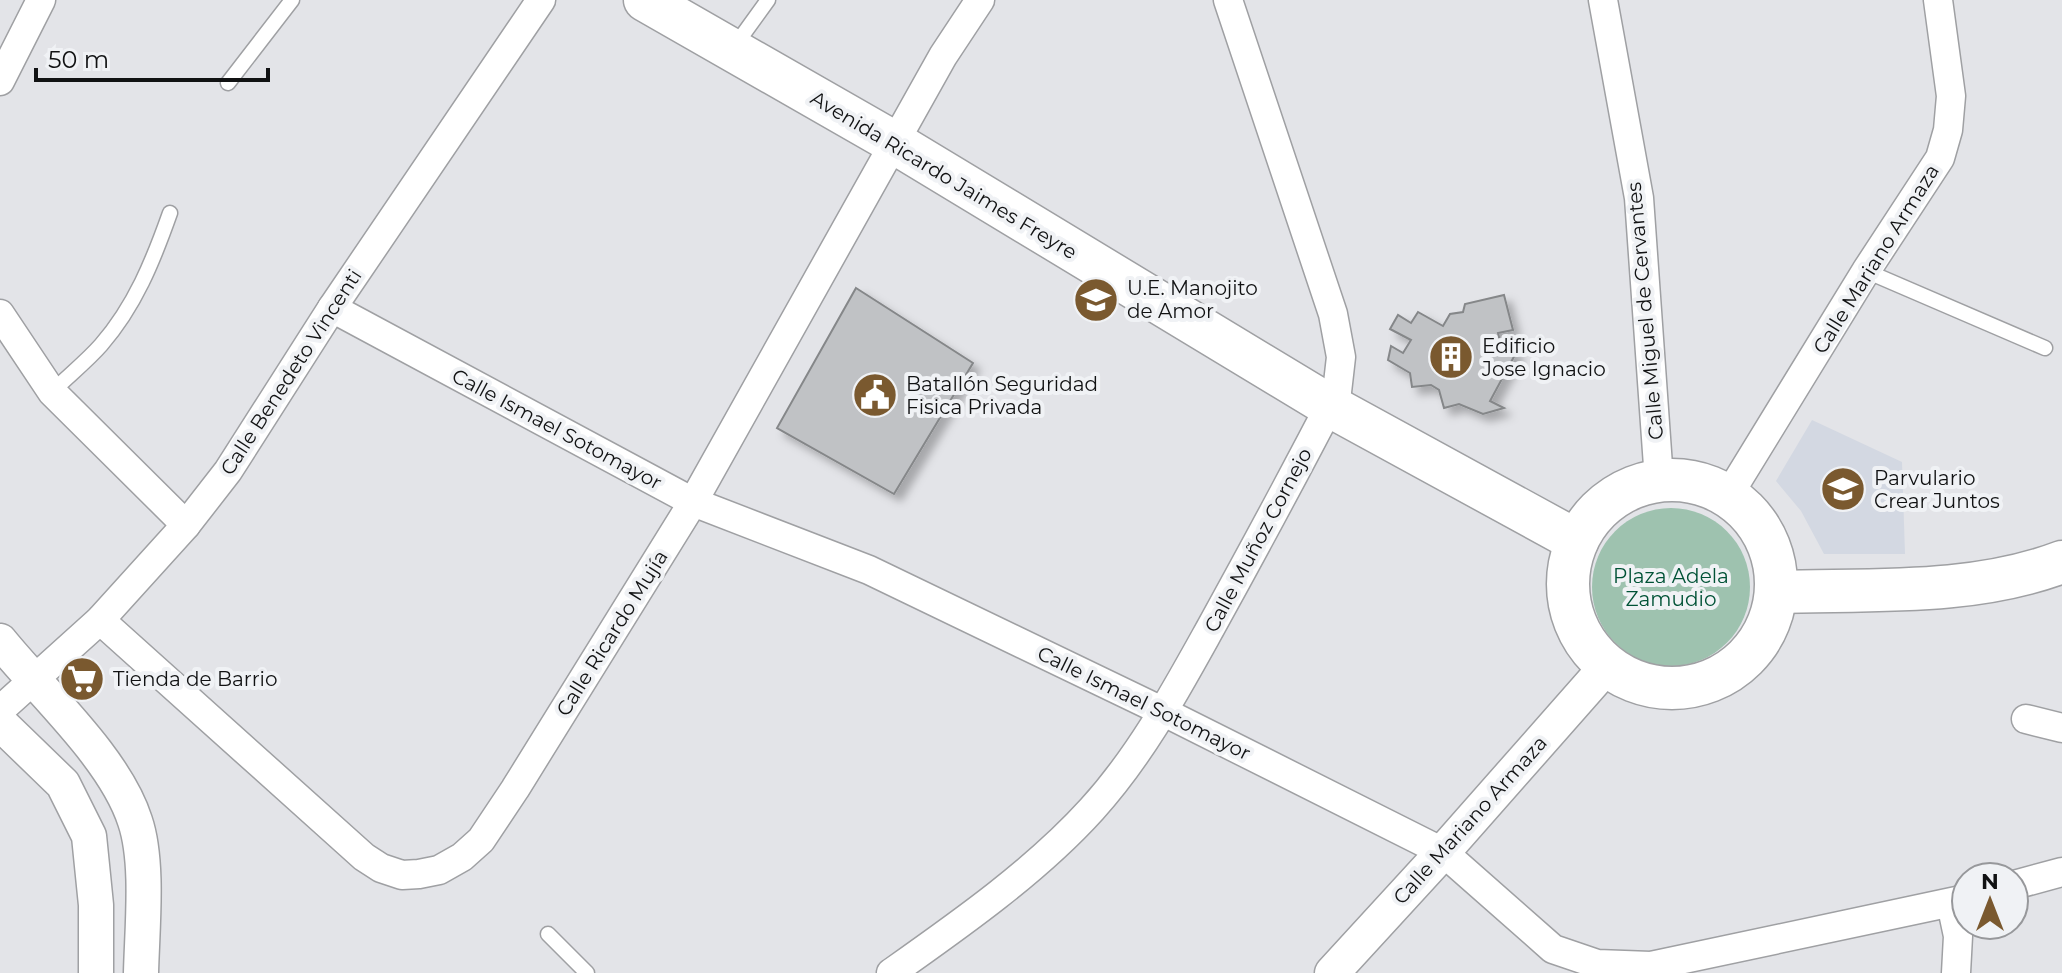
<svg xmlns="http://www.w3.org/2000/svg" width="2062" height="973" font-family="Montserrat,sans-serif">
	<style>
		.built { fill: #d3d8e2 }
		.green { fill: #9ec2af }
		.building { fill: #c0c2c5; stroke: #858789; stroke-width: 2; filter: url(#shadow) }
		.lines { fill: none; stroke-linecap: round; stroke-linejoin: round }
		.service-casing { stroke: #9fa0a3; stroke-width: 17 }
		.minor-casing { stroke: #9fa0a3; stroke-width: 31 }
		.tertiary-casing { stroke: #9fa0a3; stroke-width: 37 }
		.primary-casing { stroke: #9fa0a3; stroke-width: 45 }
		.service { stroke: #fff; stroke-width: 14 }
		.minor { stroke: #fff; stroke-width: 28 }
		.tertiary { stroke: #fff; stroke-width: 34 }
		.primary { stroke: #fff; stroke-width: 42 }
		.labels { text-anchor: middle; stroke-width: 8; stroke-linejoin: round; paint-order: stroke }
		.street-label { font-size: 20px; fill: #111213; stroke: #f0f2f5 }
		.poi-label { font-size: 20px; fill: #111213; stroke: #f0f2f5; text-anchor: start }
		.park-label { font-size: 20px; fill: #005236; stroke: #f0f2f5 }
	</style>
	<defs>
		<filter id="shadow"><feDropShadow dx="7" dy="7" stdDeviation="4" flood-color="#0004"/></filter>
	</defs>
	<rect width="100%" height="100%" fill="#e3e4e8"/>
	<path class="built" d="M 1812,420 L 1902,462 L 1905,554 L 1824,554 L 1801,511 L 1776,481 Z"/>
	<circle class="green" cx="1671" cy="587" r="79"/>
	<g class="building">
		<path d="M 856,288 L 973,363 L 894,494 L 777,428 Z"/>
		<path d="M 1504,295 L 1513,330 L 1498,333 L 1500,341 L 1517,351 L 1490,401 L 1504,408 L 1483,414 L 1459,404 L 1444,408 L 1439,390 L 1431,385 L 1412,387 L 1410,373 L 1388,360 L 1391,346 L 1403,353 L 1411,340 L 1390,329 L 1398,315 L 1411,323 L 1418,312 L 1443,326 L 1450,314 L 1463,312 L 1465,304 Z"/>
	</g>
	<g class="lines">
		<g class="service-casing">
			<g id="service">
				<path d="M 734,47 L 768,0"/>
				<path d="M 228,83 L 292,0"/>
				<path d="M 1866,271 L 2045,348"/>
				<path d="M 52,392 C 68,376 86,362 101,345 C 135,306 153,261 170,213"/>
				<path d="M 548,934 L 587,973"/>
			</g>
		</g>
		<g class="minor-casing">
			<g id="minor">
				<path d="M 1603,0 L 1639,198 L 1659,480"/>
				<path d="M 0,81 L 41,0"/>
				<path d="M 332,308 L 693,502 L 869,570 L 1164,712 L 1443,852 L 1553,949 L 1597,964 L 1651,966 L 1966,899"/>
				<path d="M 0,314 L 52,392 L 186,525"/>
				<path d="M 1728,496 L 1866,271 L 1940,158 L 1948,130 L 1951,96 L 1938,0"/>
				<path d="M 100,620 L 364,857 L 381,868 L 402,875 L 419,874 L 439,870 L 462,857 L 481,840 L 515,789 L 693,502 L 943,56 L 980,0"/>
				<path d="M 0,710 L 100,620 L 186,525 L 228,471 L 332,308 L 541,0"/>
				<path d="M 2026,719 L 2062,728"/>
				<path d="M 2014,885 L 2062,872"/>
				<path d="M 1951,903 L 1958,936 L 1956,973"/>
				<path d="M 891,973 C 959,925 1036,871 1092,809 C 1141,755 1176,690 1211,627 C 1254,549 1296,471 1337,392 L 1341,357 L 1333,314 L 1228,0"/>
			</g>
		</g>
		<g class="tertiary-casing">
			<g id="tertiary">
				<path d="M 0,641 C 42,693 115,758 135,821 C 149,862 142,928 141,973"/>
				<path d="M 0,723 L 63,784 L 89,836 L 96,905 L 96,973"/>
				<path d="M 1332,973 L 1443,852 L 1607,666"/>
			</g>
		</g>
		<g class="primary-casing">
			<g id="primary">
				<path d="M 645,0 L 895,143 L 1330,406 L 1577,541"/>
				<circle cx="1672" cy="584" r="104"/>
				<path d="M 1777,592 C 1871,589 1972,596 2062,562"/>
			</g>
		</g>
		<use href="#service" class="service"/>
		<use href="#minor" class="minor"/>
		<use href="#tertiary" class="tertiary"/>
		<use href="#primary" class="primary"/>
	</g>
	<defs>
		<g id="school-disc" transform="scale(2.3)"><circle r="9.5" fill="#7a592f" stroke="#f0f2f5"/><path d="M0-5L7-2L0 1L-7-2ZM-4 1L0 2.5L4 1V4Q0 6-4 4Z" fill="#fff"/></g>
		<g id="building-disc" transform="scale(2.3)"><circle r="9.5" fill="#7a592f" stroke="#f0f2f5"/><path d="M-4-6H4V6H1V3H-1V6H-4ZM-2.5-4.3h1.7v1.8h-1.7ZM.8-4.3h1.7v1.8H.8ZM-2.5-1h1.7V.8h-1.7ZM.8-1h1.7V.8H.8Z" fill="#fff"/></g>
		<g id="civic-disc" transform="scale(2.3)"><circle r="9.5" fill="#7a592f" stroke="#f0f2f5"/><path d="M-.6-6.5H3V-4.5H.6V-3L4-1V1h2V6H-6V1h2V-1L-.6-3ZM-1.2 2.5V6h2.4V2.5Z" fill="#fff"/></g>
		<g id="supermarket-disc" transform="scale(2.3)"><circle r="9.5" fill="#7a592f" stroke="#f0f2f5"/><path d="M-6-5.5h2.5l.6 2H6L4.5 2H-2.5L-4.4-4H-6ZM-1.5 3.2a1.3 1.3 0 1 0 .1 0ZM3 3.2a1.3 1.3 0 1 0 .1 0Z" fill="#fff"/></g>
	</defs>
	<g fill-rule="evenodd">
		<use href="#school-disc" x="1096" y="300"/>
		<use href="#building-disc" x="1451" y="357"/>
		<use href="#civic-disc" x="875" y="395"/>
		<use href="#school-disc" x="1843" y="489"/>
		<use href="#supermarket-disc" x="82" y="679"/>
	</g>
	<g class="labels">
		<g class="street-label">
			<text transform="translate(944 175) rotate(31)" y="7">Avenida Ricardo Jaimes Freyre</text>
			<text transform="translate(1876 259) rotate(-58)" y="7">Calle Mariano Armaza</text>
			<text transform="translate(1645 311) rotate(-95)" y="7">Calle Miguel de Cervantes</text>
			<text transform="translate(291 372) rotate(-57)" y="7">Calle Benedeto Vincenti</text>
			<text transform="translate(557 429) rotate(28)" y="7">Calle Ismael Sotomayor</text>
			<text transform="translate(1258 540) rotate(-62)" y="7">Calle Muñoz Cornejo</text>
			<text transform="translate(612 633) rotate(-58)" y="7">Calle Ricardo Mujía</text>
			<text transform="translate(1144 703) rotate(26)" y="7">Calle Ismael Sotomayor</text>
			<text transform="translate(1470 820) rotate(-48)" y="7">Calle Mariano Armaza</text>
		</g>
		<g class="poi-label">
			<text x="1127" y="295">U.E. Manojito<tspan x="1127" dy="23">de Amor</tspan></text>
			<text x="1482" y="353">Edificio<tspan x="1482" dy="23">Jose Ignacio</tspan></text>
			<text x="906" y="391">Batallón Seguridad<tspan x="906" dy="23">Fisica Privada</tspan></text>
			<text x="1874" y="485">Parvulario<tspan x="1874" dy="23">Crear Juntos</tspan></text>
			<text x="113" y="686">Tienda de Barrio</text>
		</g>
		<g class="park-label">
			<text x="1671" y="583">Plaza Adela<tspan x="1671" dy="23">Zamudio</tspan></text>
		</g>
	</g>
	<g transform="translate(1990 901)"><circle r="38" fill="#f0f2f5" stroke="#97989b" stroke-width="2"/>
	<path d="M0-6L14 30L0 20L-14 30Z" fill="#7a592f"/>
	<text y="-12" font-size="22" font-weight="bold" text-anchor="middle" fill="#111213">N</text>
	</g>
	<path d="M36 68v12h232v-12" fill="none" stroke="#111213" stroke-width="4"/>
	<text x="48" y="68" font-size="24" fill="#111213" stroke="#f0f2f5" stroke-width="6" paint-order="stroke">50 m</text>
</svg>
